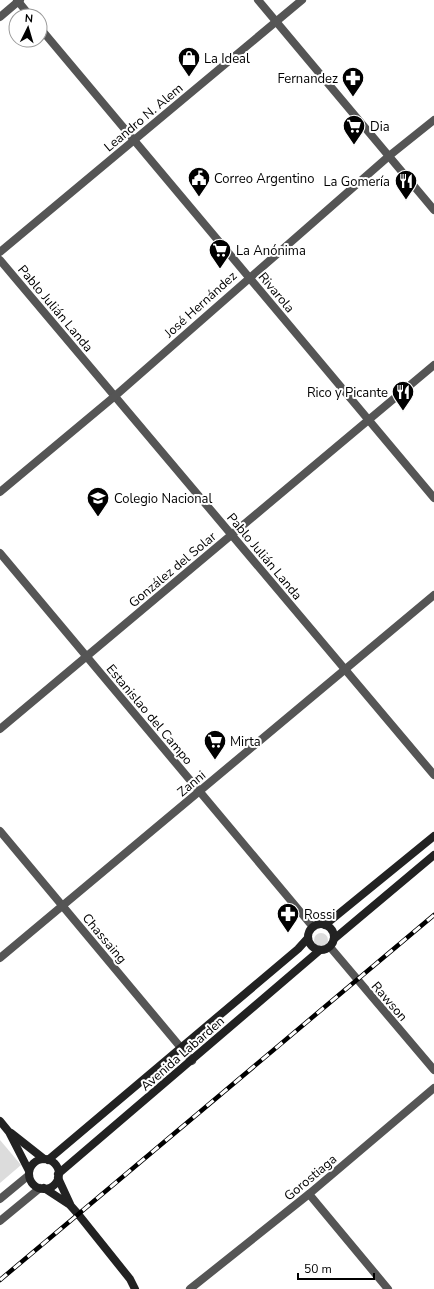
<svg xmlns="http://www.w3.org/2000/svg" width="434" height="1289" font-family="'Nunito Sans',sans-serif">
	<style>
		.green { fill: #dcdcdc }
		.lines { fill: none; stroke-linecap: round; stroke-linejoin: round }
		.minor { stroke: #555; stroke-width: 8 }
		.tertiary { stroke: #555; stroke-width: 8 }
		.secondary { stroke: #222; stroke-width: 8 }
		.rail-casing { stroke: #000; stroke-width: 4.5 }
		.rail { stroke: #fff; stroke-width: 3; stroke-dasharray: 9; stroke-linecap: butt }
		.labels { text-anchor: middle; stroke-width: 4; stroke-linejoin: round; paint-order: stroke }
		.poi-label { font-size: 13px; fill: #000; stroke: #fff; text-anchor: start }
		.street-label { font-size: 13px; fill: #000; stroke: #fff }
	</style>
	<rect width="100%" height="100%" fill="#fff"/>
	<g class="green">
		<circle cx="321" cy="940" r="7"/>
		<path d="M 0,1140 L 21,1165 L 0,1183 Z"/>
	</g>
	<g class="lines">
		<g class="minor">
			<path d="M 17,0 L 30,16"/>
			<path d="M 258,0 L 434,210"/>
			<path d="M 0,17 L 20,0"/>
			<path d="M 40,28 L 434,498"/>
			<path d="M 0,252 L 302,0"/>
			<path d="M 0,260 L 434,775"/>
			<path d="M 0,492 L 115,396 L 389,156 L 434,120"/>
			<path d="M 0,553 L 313,927"/>
			<path d="M 0,729 L 434,365"/>
			<path d="M 0,831 L 192,1061"/>
			<path d="M 330,947 L 434,1070"/>
			<path d="M 0,958 L 434,595"/>
			<path d="M 309,1194 L 388,1289"/>
		</g>
		<g class="tertiary">
			<path d="M 0,1199 L 29,1175"/>
			<path d="M 0,1221 L 40,1188"/>
			<path d="M 190,1289 L 309,1194 L 434,1088"/>
		</g>
		<g class="secondary">
			<circle cx="321" cy="937" r="13"/>
			<path d="M 325,925 L 434,836"/>
			<path d="M 334,939 L 434,855"/>
			<path d="M 0,1121 L 9,1132 L 29,1171"/>
			<path d="M 11,1133 L 44,1159"/>
			<circle cx="44" cy="1174" r="15"/>
			<path d="M 48,1160 L 298,949 L 308,938"/>
			<path d="M 58,1174 L 320,950"/>
			<path d="M 58,1178 L 70,1204"/>
			<path d="M 44,1188 L 70,1205 L 78,1214 L 130,1279 L 135,1289"/>
		</g>
		<g class="rail-casing">
			<path id="rail" d="M 0,1280 L 434,915"/>
		</g>
		<use href="#rail" class="rail"/>
	</g>
	<defs>
		<g id="shop-pin" transform="scale(1.15)"><path d="M0 17L-7.5 6A9.5 9.5 0 1 1 7.5 6Z" fill="#000" stroke="#fff"/><path d="M-5-2.5h2.3a2.7 3.5 0 0 1 5.4 0H5L5.5 6h-11ZM-1.5-2.5h3a1.5 2.3 0 0 0-3 0Z" fill="#fff"/></g>
		<g id="pharmacy-pin" transform="scale(1.15)"><path d="M0 17L-7.5 6A9.5 9.5 0 1 1 7.5 6Z" fill="#000" stroke="#fff"/><path d="M-2-6h4v4h4v4h-4v4h-4v-4h-4v-4h4Z" fill="#fff"/></g>
		<g id="supermarket-pin" transform="scale(1.15)"><path d="M0 17L-7.5 6A9.5 9.5 0 1 1 7.5 6Z" fill="#000" stroke="#fff"/><path d="M-6-5.5h2.5l.6 2H6L4.5 2H-2.5L-4.4-4H-6ZM-1.5 3.2a1.3 1.3 0 1 0 .1 0ZM3 3.2a1.3 1.3 0 1 0 .1 0Z" fill="#fff"/></g>
		<g id="civic-pin" transform="scale(1.15)"><path d="M0 17L-7.5 6A9.5 9.5 0 1 1 7.5 6Z" fill="#000" stroke="#fff"/><path d="M-.6-6.5H3V-4.5H.6V-3L4-1V1h2V6H-6V1h2V-1L-.6-3ZM-1.2 2.5V6h2.4V2.5Z" fill="#fff"/></g>
		<g id="restaurant-pin" transform="scale(1.15)"><path d="M0 17L-7.5 6A9.5 9.5 0 1 1 7.5 6Z" fill="#000" stroke="#fff"/><path d="M-5-6h1v4h1v-4h1v4h1v-4h1v5L-1.5 .5V6h-2V.5L-5-1ZM5-6V6H3V1.5H1.5Q1.5-4 5-6Z" fill="#fff"/></g>
		<g id="school-pin" transform="scale(1.15)"><path d="M0 17L-7.5 6A9.5 9.5 0 1 1 7.5 6Z" fill="#000" stroke="#fff"/><path d="M0-5L7-2L0 1L-7-2ZM-4 1L0 2.5L4 1V4Q0 6-4 4Z" fill="#fff"/></g>
	</defs>
	<g fill-rule="evenodd">
		<use href="#shop-pin" x="189" y="58"/>
		<use href="#pharmacy-pin" x="353" y="78"/>
		<use href="#supermarket-pin" x="354" y="126"/>
		<use href="#civic-pin" x="199" y="178"/>
		<use href="#restaurant-pin" x="406" y="181"/>
		<use href="#supermarket-pin" x="220" y="250"/>
		<use href="#restaurant-pin" x="403" y="392"/>
		<use href="#school-pin" x="98" y="498"/>
		<use href="#supermarket-pin" x="215" y="741"/>
		<use href="#pharmacy-pin" x="288" y="914"/>
	</g>
	<g class="labels">
		<g class="poi-label">
			<text x="204" y="63">La Ideal</text>
			<text x="338" y="83" text-anchor="end">Fernandez</text>
			<text x="370" y="131">Dia</text>
			<text x="214" y="183">Correo Argentino</text>
			<text x="390" y="186" text-anchor="end">La Gomería</text>
			<text x="236" y="255">La Anónima</text>
			<text x="388" y="397" text-anchor="end">Rico y Picante</text>
			<text x="114" y="503">Colegio Nacional</text>
			<text x="230" y="746">Mirta</text>
			<text x="304" y="919">Rossi</text>
		</g>
		<g class="street-label">
			<text transform="translate(143 117) rotate(-40)" y="5">Leandro N. Alem</text>
			<text transform="translate(277 292) rotate(50)" y="5">Rivarola</text>
			<text transform="translate(200 304) rotate(-42)" y="5">José Hernández</text>
			<text transform="translate(56 308) rotate(50)" y="5">Pablo Julián Landa</text>
			<text transform="translate(265 556) rotate(50)" y="5">Pablo Julián Landa</text>
			<text transform="translate(172 569) rotate(-40)" y="5">González del Solar</text>
			<text transform="translate(150 714) rotate(50)" y="5">Estanislao del Campo</text>
			<text transform="translate(191 783) rotate(-40)" y="5">Zanni</text>
			<text transform="translate(105 938) rotate(50)" y="5">Chassaing</text>
			<text transform="translate(390 1001) rotate(49)" y="5">Rawson</text>
			<text transform="translate(182 1053) rotate(-41)" y="5">Avenida Labarden</text>
			<text transform="translate(310 1177) rotate(-40)" y="5">Gorostiaga</text>
		</g>
	</g>
	<g transform="translate(28 28) rotate(5)"><circle r="19" fill="#ffffff" stroke="#999999"/>
	<path d="M0-3L7 15L0 10L-7 15Z" fill="#000000"/>
	<text y="-6" font-size="11" font-weight="bold" text-anchor="middle" fill="#000000">N</text>
	</g>
	<path d="M298 1273v6h76v-6" fill="none" stroke="#000000" stroke-width="2"/>
	<text x="304" y="1273" font-size="12" fill="#000000" stroke="#ffffff" stroke-width="3" paint-order="stroke">50 m</text>
</svg>
